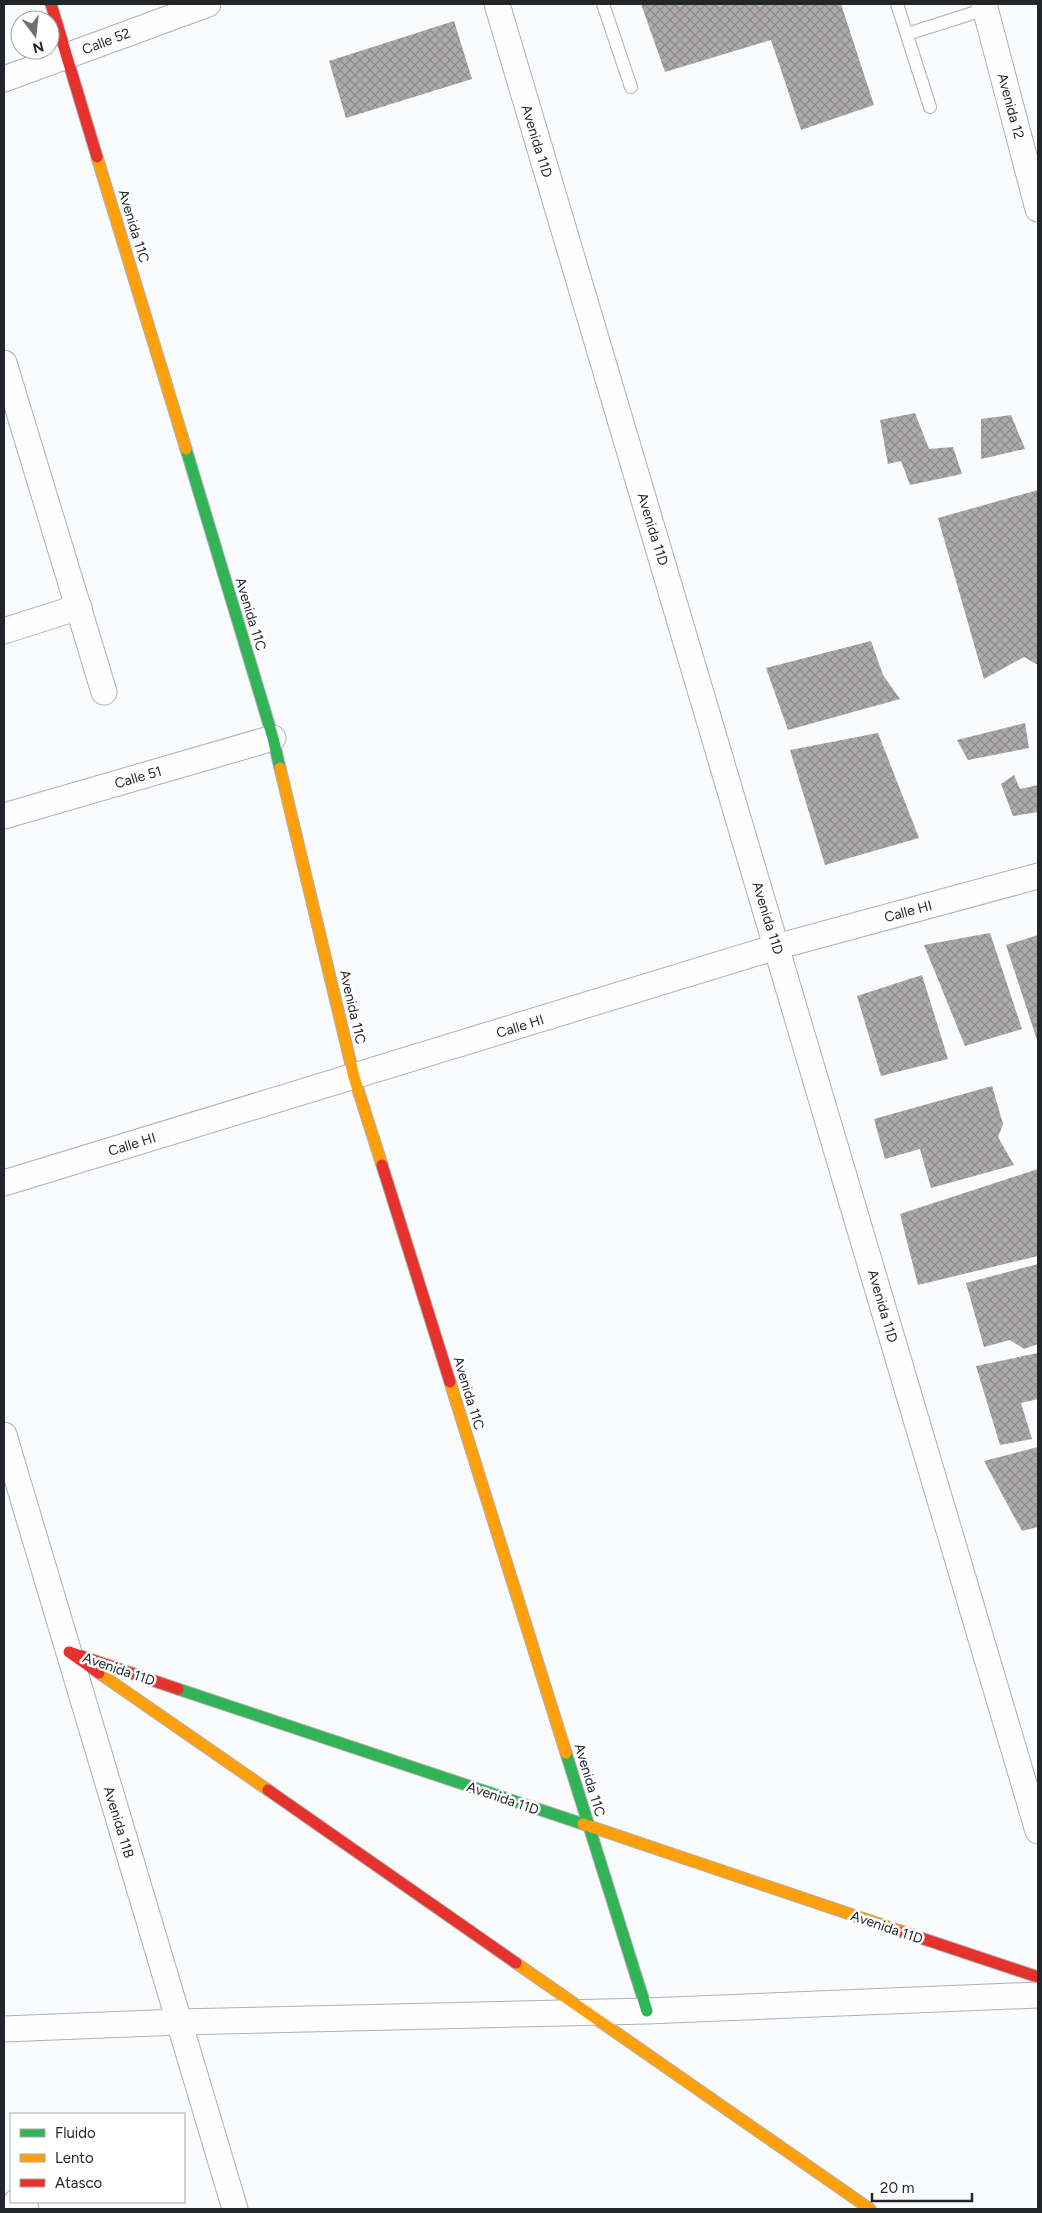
<svg xmlns="http://www.w3.org/2000/svg" width="1042" height="2213" font-family="Figtree,sans-serif">
	<style>
		.building { fill: url(#building-cross-hatch) }
		.lines { fill: none; stroke-linecap: round; stroke-linejoin: round }
		.lane-casing { stroke: #aeb0b3; stroke-width: 14 }
		.street-casing { stroke: #aeb0b3; stroke-width: 27 }
		.fast-casing { stroke: #aeb0b3; stroke-width: 13 }
		.slow-casing { stroke: #aeb0b3; stroke-width: 13 }
		.jam-casing { stroke: #aeb0b3; stroke-width: 13 }
		.lane { stroke: #fefeff; stroke-width: 12 }
		.street { stroke: #fefeff; stroke-width: 25 }
		.fast { stroke: #30b455; stroke-width: 11 }
		.slow { stroke: #ff9f0a; stroke-width: 11 }
		.jam { stroke: #e5322d; stroke-width: 11 }
		.labels { text-anchor: middle; stroke-width: 5; stroke-linejoin: round; paint-order: stroke }
		.street-label { font-size: 14px; fill: #22262b; stroke: #fff }
	</style>
	<defs>
		<pattern id="building-cross-hatch" width="8" height="8" patternUnits="userSpaceOnUse" patternTransform="scale(1.25)"><rect width="8" height="8" fill="#adabaa"/><path d="M0 0l8 8M0 8l8-8" fill="none" stroke="#8c8b8b"/></pattern>
	</defs>
	<rect width="100%" height="100%" fill="#fafbfd"/>
	<g class="building">
		<path d="M 641,4 L 841,4 L 874,105 L 801,130 L 771,40 L 665,72 Z"/>
		<path d="M 454,21 L 472,79 L 346,118 L 329,61 Z"/>
		<path d="M 915,413 L 929,449 L 953,447 L 962,474 L 910,485 L 901,461 L 888,464 L 880,420 Z"/>
		<path d="M 1011,415 L 1025,449 L 981,459 L 981,419 Z"/>
		<path d="M 1038,490 L 1038,665 L 1024,657 L 984,679 L 938,518 Z"/>
		<path d="M 871,641 L 883,675 L 900,699 L 788,730 L 766,668 Z"/>
		<path d="M 1025,723 L 1029,748 L 968,760 L 957,740 Z"/>
		<path d="M 878,733 L 919,838 L 825,865 L 790,750 Z"/>
		<path d="M 1014,775 L 1020,789 L 1038,785 L 1038,812 L 1013,816 L 1001,784 Z"/>
		<path d="M 990,933 L 1022,1029 L 965,1046 L 924,945 Z"/>
		<path d="M 1038,935 L 1038,1043 L 1006,945 Z"/>
		<path d="M 922,975 L 948,1059 L 881,1076 L 857,996 Z"/>
		<path d="M 992,1086 L 1003,1124 L 998,1137 L 1014,1165 L 931,1188 L 920,1149 L 885,1159 L 874,1119 Z"/>
		<path d="M 1038,1169 L 1038,1256 L 918,1285 L 900,1214 Z"/>
		<path d="M 1038,1264 L 1038,1344 L 1024,1349 L 1010,1340 L 984,1347 L 966,1283 Z"/>
		<path d="M 1038,1353 L 1038,1399 L 1021,1403 L 1032,1439 L 1000,1445 L 976,1366 Z"/>
		<path d="M 1038,1447 L 1038,1527 L 1022,1531 L 984,1461 Z"/>
	</g>
	<g class="lines">
		<g class="lane-casing">
			<g id="lane">
				<path d="M 603,4 L 631,87"/>
				<path d="M 897,4 L 930,107"/>
				<path d="M 907,34 L 986,9"/>
			</g>
		</g>
		<g class="street-casing">
			<g id="street">
				<path d="M 497,4 L 1038,1831"/>
				<path d="M 984,4 L 1038,209"/>
				<path d="M 4,79 L 208,4"/>
				<path d="M 4,363 L 104,692"/>
				<path d="M 4,631 L 79,607"/>
				<path d="M 4,816 L 273,738"/>
				<path d="M 4,1183 L 776,947 L 1038,876"/>
				<path d="M 4,1435 L 235,2209"/>
				<path d="M 4,2029 L 179,2022 L 647,2011 L 1038,1995"/>
				<path d="M 16,2202 L 26,2209"/>
			</g>
		</g>
		<g class="fast-casing">
			<g id="fast">
				<path d="M 186,449 L 273,738 L 280,768"/>
				<path d="M 178,1689 L 583,1824"/>
				<path d="M 566,1753 L 647,2011"/>
			</g>
		</g>
		<g class="slow-casing">
			<g id="slow">
				<path d="M 97,157 L 186,449"/>
				<path d="M 280,768 L 354,1077 L 382,1165"/>
				<path d="M 450,1382 L 566,1753"/>
				<path d="M 99,1673 L 268,1790"/>
				<path d="M 583,1824 L 903,1932"/>
				<path d="M 516,1963 L 870,2209"/>
			</g>
		</g>
		<g class="jam-casing">
			<g id="jam">
				<path d="M 51,4 L 97,157"/>
				<path d="M 382,1165 L 450,1382"/>
				<path d="M 99,1673 L 69,1652 L 178,1689"/>
				<path d="M 268,1790 L 516,1963"/>
				<path d="M 903,1932 L 1038,1977"/>
			</g>
		</g>
		<use href="#lane" class="lane"/>
		<use href="#street" class="street"/>
		<use href="#fast" class="fast"/>
		<use href="#slow" class="slow"/>
		<use href="#jam" class="jam"/>
	</g>
	<g class="labels">
		<g class="street-label">
			<text transform="translate(106 41) rotate(-21)" y="5">Calle 52</text>
			<text transform="translate(1011 106) rotate(75)" y="5">Avenida 12</text>
			<text transform="translate(537 141) rotate(73)" y="5">Avenida 11D</text>
			<text transform="translate(134 226) rotate(73)" y="5">Avenida 11C</text>
			<text transform="translate(653 529) rotate(73)" y="5">Avenida 11D</text>
			<text transform="translate(251 614) rotate(73)" y="5">Avenida 11C</text>
			<text transform="translate(138 777) rotate(-16)" y="5">Calle 51</text>
			<text transform="translate(908 911) rotate(-15)" y="5">Calle HI</text>
			<text transform="translate(768 918) rotate(73)" y="5">Avenida 11D</text>
			<text transform="translate(353 1007) rotate(77)" y="5">Avenida 11C</text>
			<text transform="translate(520 1026) rotate(-17)" y="5">Calle HI</text>
			<text transform="translate(132 1144) rotate(-17)" y="5">Calle HI</text>
			<text transform="translate(883 1306) rotate(74)" y="5">Avenida 11D</text>
			<text transform="translate(469 1393) rotate(73)" y="5">Avenida 11C</text>
			<text transform="translate(119 1669) rotate(19)" y="5">Avenida 11D</text>
			<text transform="translate(590 1780) rotate(73)" y="5">Avenida 11C</text>
			<text transform="translate(503 1798) rotate(19)" y="5">Avenida 11D</text>
			<text transform="translate(119 1822) rotate(73)" y="5">Avenida 11B</text>
			<text transform="translate(887 1927) rotate(19)" y="5">Avenida 11D</text>
		</g>
	</g>
	<rect width="1042" height="2213" fill="none" stroke="#22262b" stroke-width="10"/>
	<rect x="10" y="2113" width="175" height="90" fill="#ffffff" stroke="#a7a8aa"/>
	<rect x="20" y="2129" width="25" height="8" fill="#30b455" stroke="#a7a8aa"/>
	<text x="55" y="2138" font-size="15" fill="#22262b">Fluido</text>
	<rect x="20" y="2154" width="25" height="8" fill="#ff9f0a" stroke="#a7a8aa"/>
	<text x="55" y="2163" font-size="15" fill="#22262b">Lento</text>
	<rect x="20" y="2179" width="25" height="8" fill="#e5322d" stroke="#a7a8aa"/>
	<text x="55" y="2188" font-size="15" fill="#22262b">Atasco</text>
	<g transform="translate(35 35) rotate(165)"><circle r="24" fill="#ffffff" stroke="#a7a8aa"/>
	<path d="M0-4L9 19L0 12L-9 19Z" fill="#6e7174"/>
	<text y="-8" font-size="14" font-weight="bold" text-anchor="middle" fill="#22262b">N</text>
	</g>
	<path d="M872 2193v8h100v-8" fill="none" stroke="#22262b" stroke-width="2.5"/>
	<text x="880" y="2193" font-size="15" fill="#22262b" stroke="#ffffff" stroke-width="4" paint-order="stroke">20 m</text>
</svg>
